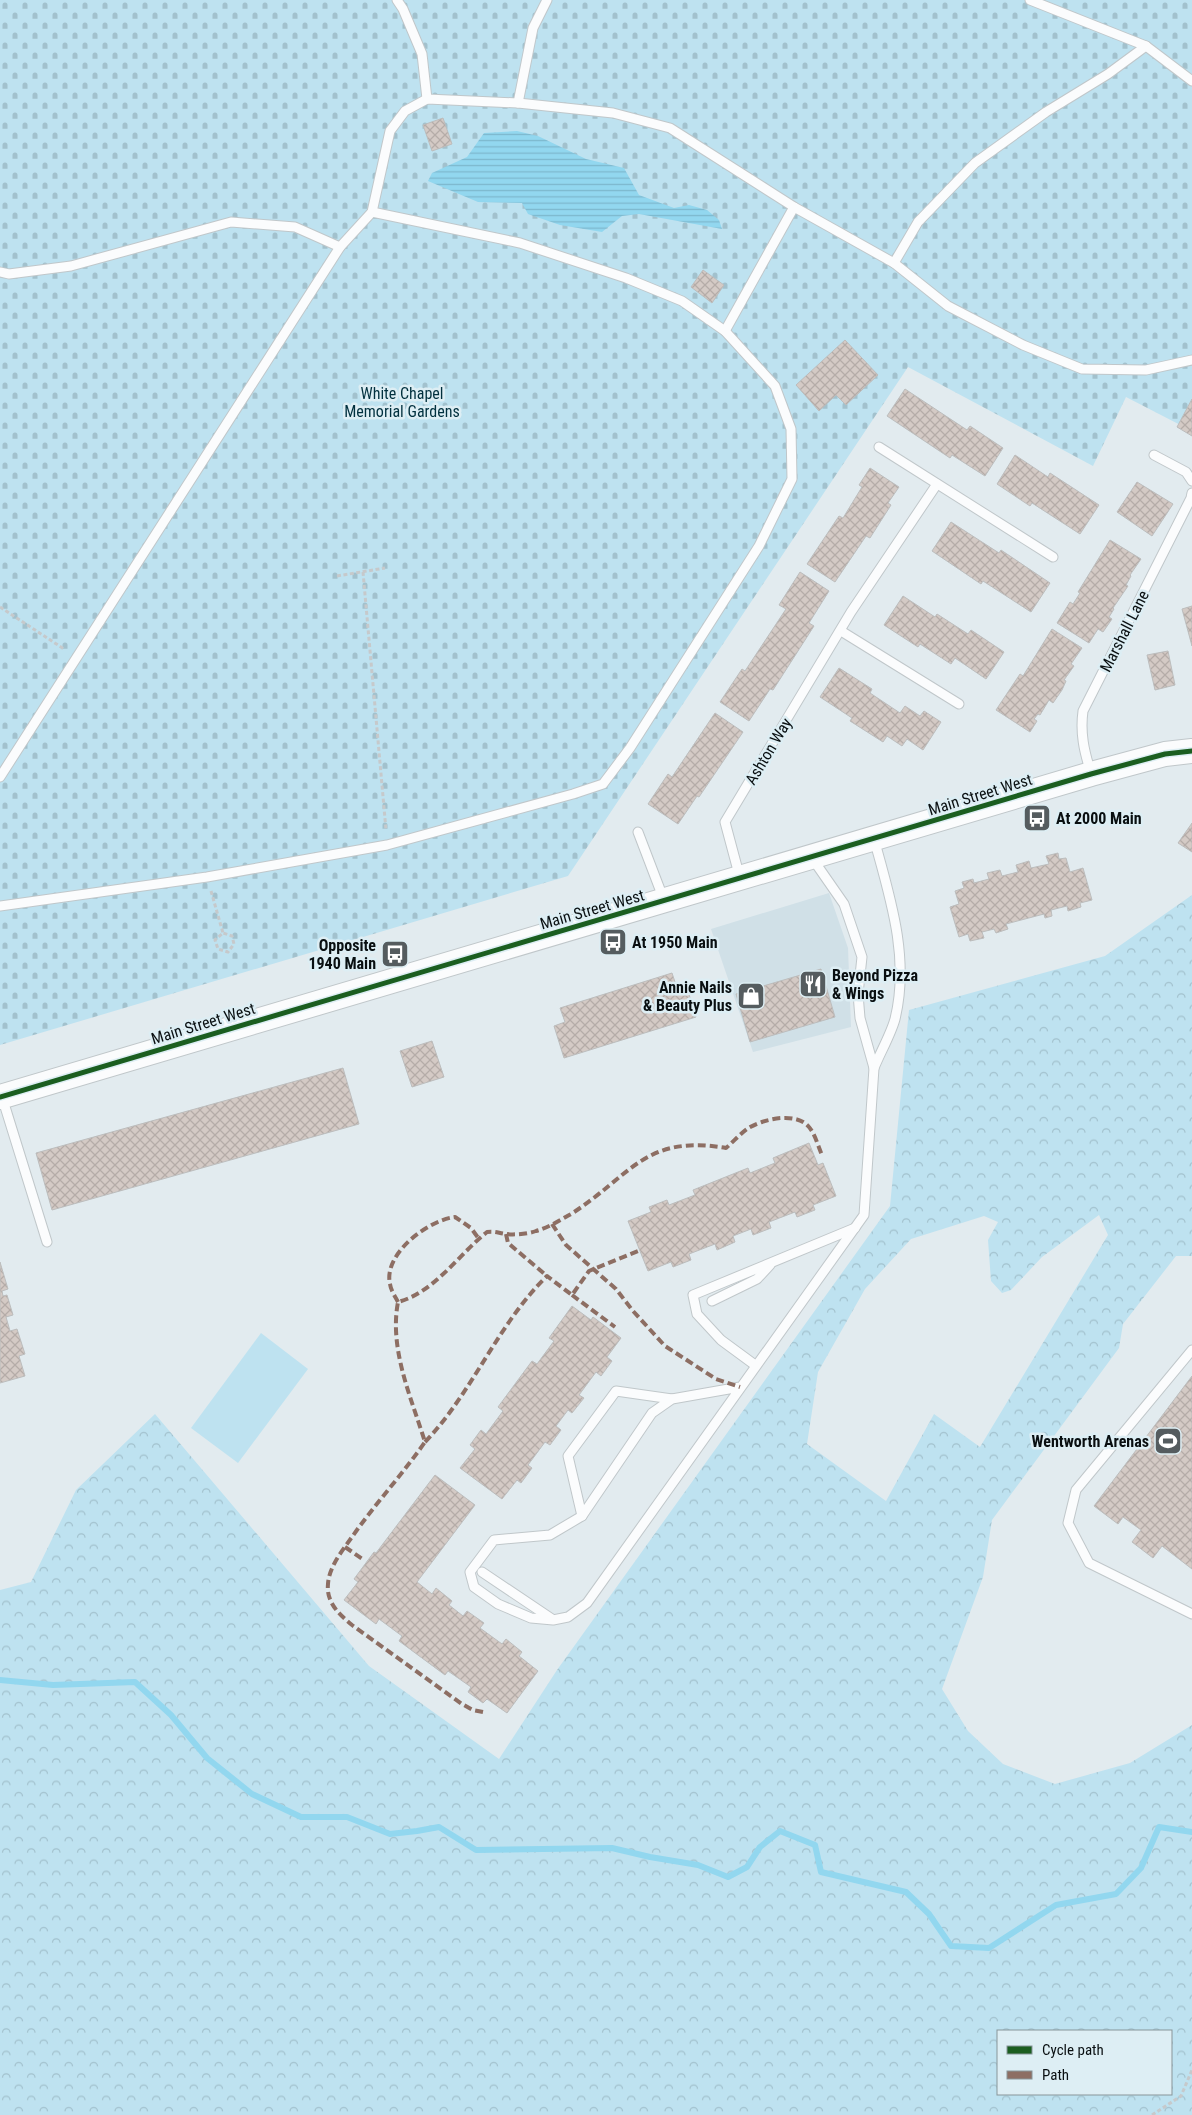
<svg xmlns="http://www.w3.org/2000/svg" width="1192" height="2115" font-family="'Roboto Condensed',sans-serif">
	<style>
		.built { fill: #d0e0e7 }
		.forest { fill: url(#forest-crowns); fill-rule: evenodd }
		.cemetery { fill: url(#cemetery-stones) }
		.park { fill: #bee2f0 }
		.water { fill: url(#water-rules) }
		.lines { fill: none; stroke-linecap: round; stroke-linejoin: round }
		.stream { stroke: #92d7ef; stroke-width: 6 }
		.building { fill: url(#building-cross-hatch); stroke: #bcbdbd }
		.lane-casing { stroke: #c0c7ca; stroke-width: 11 }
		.secondary-casing { stroke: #c0c7ca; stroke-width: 26 }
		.path { stroke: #c6c9cb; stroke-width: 3; stroke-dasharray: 4 2.5; stroke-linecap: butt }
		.lane { stroke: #fbfcfd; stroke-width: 9 }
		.secondary { stroke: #fbfcfd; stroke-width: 24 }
		.quiet { stroke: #8d6e63; stroke-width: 4; stroke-dasharray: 8 4; stroke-linecap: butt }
		.cycleway-casing { stroke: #ddeef4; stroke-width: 8 }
		.cycleway { stroke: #1b5e20; stroke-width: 5 }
		.labels { text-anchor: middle; stroke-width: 5; stroke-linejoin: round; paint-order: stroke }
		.park-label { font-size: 16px; fill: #01303e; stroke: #ddeef4 }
		.street-label { font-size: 16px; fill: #090f11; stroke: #ddeef4 }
		.poi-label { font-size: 16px; font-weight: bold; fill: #090f11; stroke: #ddeef4; text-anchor: start }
	</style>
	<defs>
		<pattern id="forest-crowns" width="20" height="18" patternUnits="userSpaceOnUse" patternTransform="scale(1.25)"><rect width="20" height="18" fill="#bee2f0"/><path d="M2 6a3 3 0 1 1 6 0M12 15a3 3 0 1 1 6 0" fill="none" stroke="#a2c1cd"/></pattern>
		<pattern id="cemetery-stones" width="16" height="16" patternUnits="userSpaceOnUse" patternTransform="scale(1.25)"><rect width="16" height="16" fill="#bee2f0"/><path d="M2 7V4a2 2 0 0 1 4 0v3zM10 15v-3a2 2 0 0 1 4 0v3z" fill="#a2c1cd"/></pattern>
		<pattern id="water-rules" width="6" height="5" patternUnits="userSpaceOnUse" patternTransform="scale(1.25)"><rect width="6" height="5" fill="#92d7ef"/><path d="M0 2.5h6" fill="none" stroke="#7db7cc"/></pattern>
		<pattern id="building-cross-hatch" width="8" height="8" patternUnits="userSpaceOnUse" patternTransform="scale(1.25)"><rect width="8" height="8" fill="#d4cac5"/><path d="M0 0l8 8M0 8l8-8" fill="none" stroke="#b5aca8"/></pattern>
	</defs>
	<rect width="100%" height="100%" fill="#e2ebef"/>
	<path class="built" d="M 829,893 L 848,948 L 851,1027 L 753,1052 L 711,929 Z"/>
	<path class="forest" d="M 1192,895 L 1192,1256 L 1176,1256 L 1123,1324 L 1119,1348 L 992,1520 L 983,1577 L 942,1689 L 968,1731 L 1003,1764 L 1055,1784 L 1130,1763 L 1192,1725 L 1192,2115 L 0,2115 L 0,1590 L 31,1582 L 76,1490 L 155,1414 L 369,1666 L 499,1759 L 557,1670 L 890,1206 L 909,1010 L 1105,956 ZM 1099,1215 L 1108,1235 L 980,1447 L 934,1414 L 886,1501 L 807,1444 L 818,1372 L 865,1289 L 911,1239 L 984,1216 L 998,1222 L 988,1240 L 991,1281 L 1002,1293 L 1011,1290 L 1042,1257 ZM 1171,2031 L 1171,2094 L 998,2094 L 998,2031 Z"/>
	<path class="cemetery" d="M 0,0 L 1192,0 L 1192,431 L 1126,397 L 1093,466 L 908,367 L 568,876 L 0,1045 Z"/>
	<path class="park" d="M 261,1333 L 308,1369 L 238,1463 L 191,1428 Z"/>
	<path class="water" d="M 517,131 L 538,136 L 586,159 L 624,168 L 639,195 L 674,208 L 689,205 L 707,210 L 719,220 L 722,229 L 639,214 L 622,216 L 602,232 L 560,225 L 528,214 L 522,203 L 478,202 L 428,181 L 432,173 L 467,157 L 484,133 Z"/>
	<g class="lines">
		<path class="stream" d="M 0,1680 L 53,1685 L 135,1682 L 171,1715 L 207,1758 L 252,1794 L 301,1817 L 347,1817 L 390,1834 L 417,1831 L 439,1827 L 476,1850 L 612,1848 L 650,1857 L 698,1865 L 728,1877 L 747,1867 L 760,1847 L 780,1831 L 815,1845 L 821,1872 L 906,1892 L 929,1914 L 951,1946 L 989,1948 L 1056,1905 L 1116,1894 L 1141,1868 L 1159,1827 L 1192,1832"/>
	</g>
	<g class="building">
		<path d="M 443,118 L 452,144 L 432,151 L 423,125 Z"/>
		<path d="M 703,270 L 724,285 L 712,303 L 691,287 Z"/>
		<path d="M 845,340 L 878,375 L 846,405 L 836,395 L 819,411 L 796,385 Z"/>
		<path d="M 905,389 L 967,430 L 970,426 L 1003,448 L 985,476 L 952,455 L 950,458 L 887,416 Z"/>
		<path d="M 1192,399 L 1192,436 L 1177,427 Z"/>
		<path d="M 1015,455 L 1048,477 L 1050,473 L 1099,505 L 1080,534 L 1032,503 L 1030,506 L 997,484 Z"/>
		<path d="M 870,468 L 899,487 L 888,503 L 891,505 L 870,538 L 866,536 L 835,582 L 807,564 L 839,516 L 843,518 L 862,487 L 859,485 Z"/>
		<path d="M 1137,482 L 1173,504 L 1152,536 L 1117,512 Z"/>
		<path d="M 951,522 L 999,553 L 1001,550 L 1050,583 L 1031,612 L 983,581 L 981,584 L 932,551 Z"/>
		<path d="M 1110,540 L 1141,559 L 1130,575 L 1131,576 L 1126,585 L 1128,586 L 1113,608 L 1114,609 L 1109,617 L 1112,619 L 1103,632 L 1098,629 L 1089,643 L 1057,623 L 1070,602 L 1073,604 L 1080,593 L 1078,592 Z"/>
		<path d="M 800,572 L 829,591 L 809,623 L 814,626 L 773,690 L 770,689 L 749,721 L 720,702 L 742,669 L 745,671 L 786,609 L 779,605 Z"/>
		<path d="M 903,596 L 935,617 L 937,614 L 968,634 L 971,630 L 1004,652 L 986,679 L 955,658 L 951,664 L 920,644 L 918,647 L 884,625 Z"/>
		<path d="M 1192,606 L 1192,646 L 1182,609 Z"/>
		<path d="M 1052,629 L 1082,648 L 1071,664 L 1074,666 L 1064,680 L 1066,681 L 1062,690 L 1053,703 L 1049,700 L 1040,715 L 1038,714 L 1034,719 L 1037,721 L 1030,732 L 996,710 L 1020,674 L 1023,676 Z"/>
		<path d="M 1168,651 L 1175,685 L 1155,690 L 1147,655 Z"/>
		<path d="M 839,668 L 872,689 L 870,693 L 900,713 L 905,706 L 920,716 L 924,711 L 941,722 L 923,750 L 907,739 L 902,746 L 887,736 L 883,742 L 850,721 L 852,718 L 820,697 Z"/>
		<path d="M 715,713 L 743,732 L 699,797 L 697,796 L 678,824 L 648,804 L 668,774 L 672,777 Z"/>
		<path d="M 1192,823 L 1192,852 L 1178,843 Z"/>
		<path d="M 1058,853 L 1059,859 L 1066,858 L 1070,872 L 1083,868 L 1092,900 L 1080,903 L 1081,907 L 1068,911 L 1067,906 L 1051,910 L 1052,916 L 1045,918 L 1044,914 L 1006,924 L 1008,929 L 996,933 L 994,929 L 982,932 L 984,938 L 970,941 L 968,934 L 959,937 L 950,907 L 959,904 L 955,891 L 964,888 L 962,882 L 973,879 L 974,883 L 989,879 L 987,873 L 1000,870 L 1002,876 L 1018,872 L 1016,865 L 1029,861 L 1031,868 L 1049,864 L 1046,856 Z"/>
		<path d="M 821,969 L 835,1017 L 750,1042 L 736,994 Z"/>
		<path d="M 672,973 L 678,991 L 687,988 L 696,1017 L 564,1058 L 554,1026 L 565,1022 L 560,1008 Z"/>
		<path d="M 432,1041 L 444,1077 L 412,1087 L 400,1051 Z"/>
		<path d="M 343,1068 L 359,1124 L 52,1210 L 36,1153 Z"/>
		<path d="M 809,1143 L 818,1165 L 823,1163 L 836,1196 L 813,1205 L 815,1210 L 797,1217 L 795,1212 L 769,1222 L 771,1228 L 753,1235 L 751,1229 L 733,1236 L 735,1242 L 717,1250 L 715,1244 L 689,1254 L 691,1260 L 673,1267 L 671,1262 L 648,1271 L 628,1221 L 651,1212 L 649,1207 L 667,1200 L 669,1205 L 695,1195 L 693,1190 L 748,1168 L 750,1173 L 775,1163 L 773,1158 Z"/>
		<path d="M 0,1262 L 8,1289 L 2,1291 L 3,1296 L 7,1295 L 13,1315 L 6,1317 L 10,1331 L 17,1329 L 25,1354 L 19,1356 L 25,1376 L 0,1383 Z"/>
		<path d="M 572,1306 L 591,1320 L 593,1317 L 621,1338 L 607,1357 L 612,1361 L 601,1376 L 596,1372 L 579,1395 L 584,1398 L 572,1413 L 568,1410 L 556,1426 L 561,1430 L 550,1445 L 545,1442 L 528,1465 L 532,1468 L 521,1483 L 517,1480 L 502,1499 L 460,1468 L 475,1449 L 470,1445 L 481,1430 L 486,1434 L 503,1411 L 498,1407 L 532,1361 L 537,1364 L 554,1341 L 549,1338 Z"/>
		<path d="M 1192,1376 L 1192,1569 L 1162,1546 L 1153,1558 L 1132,1542 L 1141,1530 L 1123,1517 L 1118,1524 L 1094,1506 Z"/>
		<path d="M 435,1475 L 475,1505 L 417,1582 L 432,1594 L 436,1588 L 452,1601 L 449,1605 L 463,1616 L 467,1611 L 484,1623 L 480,1628 L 502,1644 L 506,1639 L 522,1652 L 519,1656 L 538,1671 L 507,1713 L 487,1699 L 483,1703 L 468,1692 L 471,1687 L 448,1671 L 445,1675 L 399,1641 L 402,1636 L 379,1619 L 376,1624 L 344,1600 L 358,1582 L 354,1579 L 374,1552 L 376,1553 Z"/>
	</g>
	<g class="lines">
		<g class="lane-casing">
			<g id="lane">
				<path d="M 397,0 L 403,9 L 422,54 L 427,99"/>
				<path d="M 1030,0 L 1146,46 L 1192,81"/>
				<path d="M 518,103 L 533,28 L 547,0"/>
				<path d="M 894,263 L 918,222 L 975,163 L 1046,112 L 1108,74 L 1146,46"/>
				<path d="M 0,272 L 9,274 L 71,266 L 231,222 L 295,227 L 340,247"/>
				<path d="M 725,331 L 794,207"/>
				<path d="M 879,447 L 1053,557"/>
				<path d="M 1154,455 L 1186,472 L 1192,481"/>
				<path d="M 841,631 L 959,704"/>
				<path d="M 1091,773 C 1084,751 1080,733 1083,711 L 1191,498 L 1192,493"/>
				<path d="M 0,777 L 340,247 L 372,212 L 390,131 L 405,111 L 427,99 L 518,103 L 613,113 L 670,128 L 794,207 L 894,263 L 948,306 L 1023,345 L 1082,369 L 1146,370 L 1192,360"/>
				<path d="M 638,832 L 664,900"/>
				<path d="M 740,878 L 725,822 L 851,612 L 937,484"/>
				<path d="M 0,906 L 207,877 L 387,845 L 573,794 L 603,784 L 630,748 L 759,546 L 792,479 L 791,429 L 775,386 L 725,331 L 682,301 L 626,278 L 520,243 L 372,212"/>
				<path d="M 874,1068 C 880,1053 891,1034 895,1019 C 910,958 890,897 874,839"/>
				<path d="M 2,1097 L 47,1242"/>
				<path d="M 712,1301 L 757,1279 L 770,1265"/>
				<path d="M 1192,1350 L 1076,1490 L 1068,1523 L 1089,1563 L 1192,1614"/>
				<path d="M 755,1365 L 721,1340 L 697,1314 L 693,1295 L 855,1228"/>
				<path d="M 740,1387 L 672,1399 L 652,1413 L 582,1516 L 550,1535 L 494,1540 L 470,1572 L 474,1587 L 498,1604 L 531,1618 L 553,1620 L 568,1617 L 587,1603 L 864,1215 L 874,1068 L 860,1018 L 858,994 L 862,957 L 844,904 L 812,858"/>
				<path d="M 582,1516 L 568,1456 L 616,1391 L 672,1399"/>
				<path d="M 482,1572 L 552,1619"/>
			</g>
		</g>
		<g class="secondary-casing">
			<path id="secondary" d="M 0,1097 L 1091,774 L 1165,754 L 1192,751"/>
		</g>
		<g class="path">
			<path d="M 363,572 L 386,830"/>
			<path d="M 337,576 L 385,568"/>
			<path d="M 0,607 L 64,649"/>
			<path d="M 211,891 L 223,933 L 215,940 L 218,949 L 228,952 L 234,944 L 232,936 L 223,933"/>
			<path d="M 1152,2115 L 1181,2096 L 1192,2070"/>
		</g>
		<use href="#lane" class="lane"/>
		<use href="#secondary" class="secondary"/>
		<g class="quiet">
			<path d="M 552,1224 L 566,1245 L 616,1289 L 633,1311 L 665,1346 L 716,1379 L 740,1387"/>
			<path d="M 506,1234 L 508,1243 L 547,1276"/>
			<path d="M 572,1295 L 615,1327"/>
			<path d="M 398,1302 C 395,1296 391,1291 390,1284 C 383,1254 428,1220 455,1217 L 471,1228 L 479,1239"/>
			<path d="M 425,1442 C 473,1392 497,1325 547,1276 L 572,1295 L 589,1271 L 638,1251"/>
			<path d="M 345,1547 L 364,1560"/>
			<path d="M 483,1712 L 473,1710 L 462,1704 L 352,1625 C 340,1615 326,1603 328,1584 C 329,1567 342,1551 352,1537 C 375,1504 402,1475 425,1442 C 411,1397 389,1349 398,1302 C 435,1292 458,1255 487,1232 C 495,1231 498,1233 506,1234 C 514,1235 528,1234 536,1231 C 548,1228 560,1220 571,1214 C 631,1176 644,1134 726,1148 C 733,1142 740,1134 747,1129 C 762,1119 796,1111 809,1127 C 815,1134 818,1146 822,1155"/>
		</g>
		<g class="cycleway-casing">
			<path id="cycleway" d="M 0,1097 L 1091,774 L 1165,754 L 1192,751"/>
		</g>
		<use href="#cycleway" class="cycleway"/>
	</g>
	<defs>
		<g id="bus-square" transform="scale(1.4375)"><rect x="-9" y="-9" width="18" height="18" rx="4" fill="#555c5f" stroke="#ddeef4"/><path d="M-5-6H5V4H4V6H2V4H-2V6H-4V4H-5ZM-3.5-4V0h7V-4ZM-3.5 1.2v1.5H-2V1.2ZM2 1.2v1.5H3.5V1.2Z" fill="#fff"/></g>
		<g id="restaurant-square" transform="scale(1.4375)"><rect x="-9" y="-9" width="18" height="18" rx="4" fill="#555c5f" stroke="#ddeef4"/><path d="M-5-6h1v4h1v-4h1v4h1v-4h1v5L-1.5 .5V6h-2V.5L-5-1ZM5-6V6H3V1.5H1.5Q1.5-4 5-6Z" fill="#fff"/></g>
		<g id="shop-square" transform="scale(1.4375)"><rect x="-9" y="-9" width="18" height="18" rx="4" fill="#555c5f" stroke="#ddeef4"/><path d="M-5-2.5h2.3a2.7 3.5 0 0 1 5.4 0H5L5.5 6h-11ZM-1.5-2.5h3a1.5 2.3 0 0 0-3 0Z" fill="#fff"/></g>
		<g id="stadium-square" transform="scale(1.4375)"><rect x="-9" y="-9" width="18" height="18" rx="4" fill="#555c5f" stroke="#ddeef4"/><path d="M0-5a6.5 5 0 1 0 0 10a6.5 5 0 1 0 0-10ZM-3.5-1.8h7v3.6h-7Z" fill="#fff"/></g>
	</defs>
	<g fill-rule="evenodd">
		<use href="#bus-square" x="1037" y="818"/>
		<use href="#bus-square" x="613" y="942"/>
		<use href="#bus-square" x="395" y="954"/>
		<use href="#restaurant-square" x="813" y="984"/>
		<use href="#shop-square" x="751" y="996"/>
		<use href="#stadium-square" x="1168" y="1441"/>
	</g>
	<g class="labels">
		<g class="park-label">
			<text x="402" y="399">White Chapel<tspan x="402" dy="18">Memorial Gardens</tspan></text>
		</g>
		<g class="street-label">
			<text transform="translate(1124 631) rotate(-63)" y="6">Marshall Lane</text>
			<text transform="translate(768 751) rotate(-59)" y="6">Ashton Way</text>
			<text transform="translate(980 794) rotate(-17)" y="6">Main Street West</text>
			<text transform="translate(592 909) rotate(-16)" y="6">Main Street West</text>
			<text transform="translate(203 1023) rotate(-17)" y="6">Main Street West</text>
		</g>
		<g class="poi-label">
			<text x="1056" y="824">At 2000 Main</text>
			<text x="632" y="948">At 1950 Main</text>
			<text x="376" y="951" text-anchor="end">Opposite<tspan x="376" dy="18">1940 Main</tspan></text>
			<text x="832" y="981">Beyond Pizza<tspan x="832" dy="18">&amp; Wings</tspan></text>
			<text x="732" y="993" text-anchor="end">Annie Nails<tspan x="732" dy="18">&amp; Beauty Plus</tspan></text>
			<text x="1149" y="1447" text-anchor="end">Wentworth Arenas</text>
		</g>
	</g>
	<rect x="997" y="2030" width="175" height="65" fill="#ddeef4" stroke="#889599"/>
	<rect x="1007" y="2046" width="25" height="8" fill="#1b5e20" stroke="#889599"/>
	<text x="1042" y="2055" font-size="15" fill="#090f11">Cycle path</text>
	<rect x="1007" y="2071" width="25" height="8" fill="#8d6e63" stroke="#889599"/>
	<text x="1042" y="2080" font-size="15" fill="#090f11">Path</text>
</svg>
